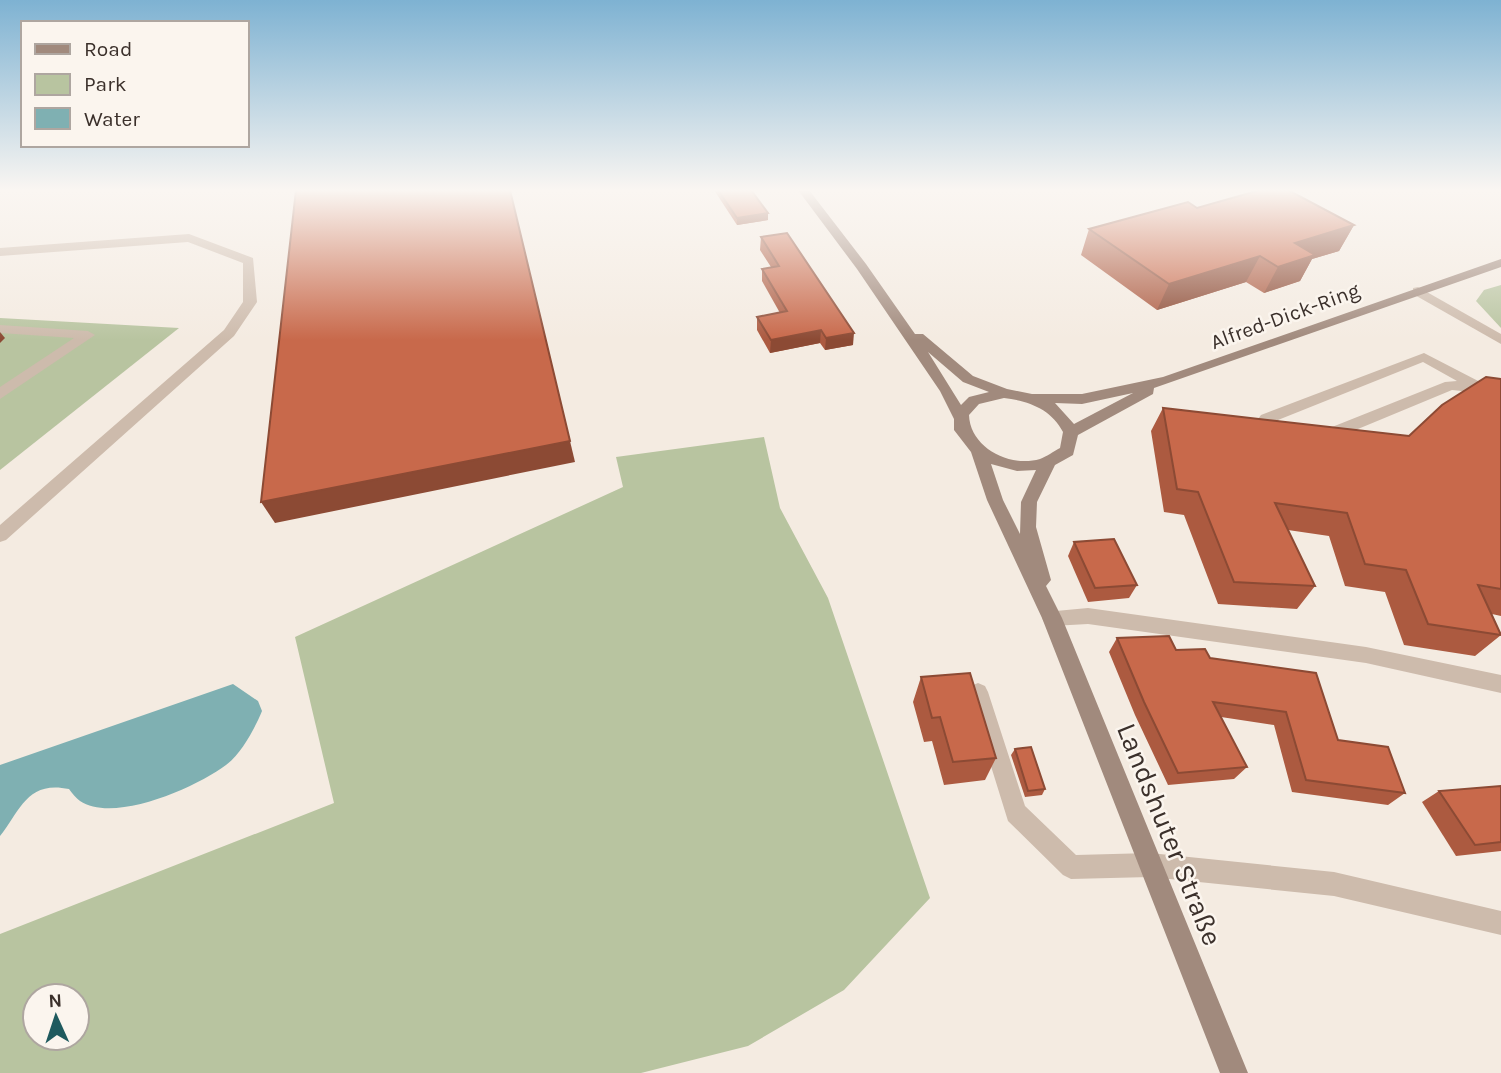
<svg xmlns="http://www.w3.org/2000/svg" width="1501" height="1073" font-family="Karla,sans-serif">
	<style>
		.green { fill: #b8c4a0; fill-rule: evenodd }
		.water { fill: #7fb0b2 }
		.lines { fill: none; stroke-linecap: round; stroke-linejoin: round }
		.service { fill: #cdbbac; fill-rule: evenodd }
		.minor { fill: #cdbbac; fill-rule: evenodd }
		.secondary { fill: #a18a7d; fill-rule: evenodd }
		.wall { fill: #ac5a40 }
		.shaded-wall { fill: #8c4a34 }
		.building { fill: #c8694b; stroke: #8c4a34; stroke-width: 2 }
		.labels { text-anchor: middle; stroke-width: 5; stroke-linejoin: round; paint-order: stroke }
		.far-street-label { font-size: 21px; fill: #3b302b; stroke: #fbf5ee }
		.near-street-label { font-size: 28px; fill: #3b302b; stroke: #fbf5ee }
	</style>
	<rect width="100%" height="100%" fill="#f4ebe1"/>
	<g class="green">
		<path d="M 1501,285 L 1501,328 L 1476,301 L 1484,290 Z"/>
		<path d="M 0,318 L 179,328 L 0,470 Z"/>
		<path d="M 764,437 L 780,508 L 828,598 L 930,898 L 844,990 L 748,1046 L 641,1073 L 0,1073 L 0,934 L 334,803 L 295,637 L 623,487 L 616,457 ZM 77,996 L 77,1038 L 35,1038 L 35,996 Z"/>
	</g>
	<path class="water" d="M 233,684 L 258,701 L 262,711 C 255,728 241,754 226,765 C 197,787 114,824 80,801 C 76,798 72,793 69,789 C 27,780 20,811 0,836 L 0,765 Z"/>
	<g class="lines">
		<g class="service">
			<path d="M 189,234 L 253,258 L 257,302 L 234,336 L 6,540 L 0,542 L 0,525 L 224,330 L 243,302 L 243,263 L 188,242 L 0,256 L 0,248 Z"/>
			<path d="M 0,325 L 88,331 L 95,335 L 0,399 L 0,387 L 74,338 L 0,333 Z"/>
			<path d="M 1424,353 L 1484,384 L 1501,385 L 1501,395 L 1452,390 L 1329,441 L 1317,441 L 1315,437 L 1317,433 L 1445,382 L 1457,381 L 1423,362 L 1278,420 L 1294,432 L 1292,436 L 1280,436 L 1258,419 L 1261,415 Z"/>
			<path d="M 1088,608 L 1366,647 L 1501,675 L 1501,693 L 1366,663 L 1088,624 L 1052,626 L 1045,624 L 1042,618 L 1045,612 Z"/>
			<path d="M 978,683 L 985,686 L 988,692 L 1025,806 L 1076,855 L 1150,853 L 1334,872 L 1501,911 L 1501,935 L 1334,896 L 1150,877 L 1071,879 L 1063,875 L 1008,821 L 968,692 L 971,686 Z"/>
		</g>
		<path class="minor" d="M 1418,287 L 1501,334 L 1501,344 L 1413,294 L 1413,288 Z"/>
		<path class="secondary" d="M 798,190 L 809,190 L 866,264 L 915,334 L 923,334 L 973,376 L 1007,389 L 1032,394 L 1082,394 L 1163,377 L 1501,259 L 1501,267 L 1154,388 L 1153,394 L 1078,435 L 1073,455 L 1055,465 L 1037,502 L 1036,527 L 1051,580 L 1046,586 L 1062,618 L 1248,1073 L 1220,1073 L 1042,618 L 987,500 L 971,452 L 954,430 L 954,419 L 940,391 L 857,269 ZM 928,352 L 963,382 L 989,392 L 969,397 L 961,405 ZM 1133,393 L 1074,424 L 1055,403 L 1082,404 ZM 1004,398 C 1029,401 1051,409 1063,432 L 1060,448 C 1054,451 1046,457 1040,459 C 1009,468 970,447 969,415 L 979,404 ZM 991,464 L 1017,471 L 1036,470 L 1021,502 L 1020,534 L 1003,500 Z"/>
	</g>
	<g class="wall">
		<path d="M 714,190 L 751,190 L 768,213 L 768,220 L 737,225 Z"/>
		<path d="M 1197,208 L 1354,225 L 1339,251 L 1312,259 L 1300,281 L 1264,293 L 1246,282 L 1157,310 L 1081,255 L 1089,229 Z"/>
		<path d="M 761,237 L 853,345 L 825,350 L 820,343 L 770,353 L 757,330 L 757,317 L 780,313 L 762,281 L 762,269 L 771,267 L 760,250 Z"/>
		<path d="M 1501,379 L 1501,616 L 1492,614 L 1501,635 L 1475,656 L 1404,645 L 1385,592 L 1345,586 L 1329,536 L 1288,530 L 1315,586 L 1297,609 L 1218,604 L 1184,515 L 1164,512 L 1151,431 L 1163,408 L 1409,436 Z"/>
		<path d="M 1074,542 L 1137,585 L 1129,598 L 1088,602 L 1068,556 Z"/>
		<path d="M 1117,638 L 1210,658 L 1338,740 L 1405,793 L 1388,805 L 1292,792 L 1274,725 L 1221,717 L 1247,767 L 1234,779 L 1168,785 L 1135,715 L 1109,652 Z"/>
		<path d="M 921,677 L 996,758 L 985,780 L 944,785 L 932,741 L 924,742 L 913,702 Z"/>
		<path d="M 1015,749 L 1045,789 L 1042,795 L 1025,797 L 1011,755 Z"/>
		<path d="M 1501,786 L 1501,851 L 1456,856 L 1422,802 L 1439,791 Z"/>
	</g>
	<g class="shaded-wall">
		<path d="M 768,213 L 768,220 L 737,225 L 737,218 Z"/>
		<path d="M 1354,225 L 1339,251 L 1312,259 L 1300,281 L 1264,293 L 1278,267 L 1295,243 Z"/>
		<path d="M 1260,256 L 1246,282 L 1157,310 L 1169,284 Z"/>
		<path d="M 821,330 L 820,343 L 770,353 L 771,340 Z"/>
		<path d="M 0,332 L 5,338 L 0,343 Z"/>
		<path d="M 854,333 L 853,345 L 825,350 L 826,338 Z"/>
		<path d="M 570,441 L 575,462 L 275,523 L 261,502 Z"/>
	</g>
	<g class="building">
		<path d="M 296,190 L 510,190 L 570,441 L 261,502 Z"/>
		<path d="M 718,190 L 751,190 L 768,213 L 737,218 Z"/>
		<path d="M 1260,190 L 1288,190 L 1354,225 L 1295,243 L 1315,255 L 1278,267 L 1260,256 L 1169,284 L 1089,229 L 1188,202 L 1197,208 Z"/>
		<path d="M 787,233 L 854,333 L 826,338 L 821,330 L 771,340 L 757,317 L 787,311 L 762,269 L 779,266 L 761,237 Z"/>
		<path d="M 1486,377 L 1501,379 L 1501,589 L 1478,585 L 1501,635 L 1428,624 L 1406,570 L 1365,564 L 1347,513 L 1275,503 L 1315,586 L 1234,582 L 1198,492 L 1177,489 L 1163,408 L 1409,436 L 1442,405 Z"/>
		<path d="M 1114,539 L 1137,585 L 1095,588 L 1074,542 Z"/>
		<path d="M 1169,636 L 1176,650 L 1205,649 L 1210,658 L 1316,673 L 1338,740 L 1388,747 L 1405,793 L 1306,780 L 1286,712 L 1213,702 L 1247,767 L 1178,773 L 1144,702 L 1117,638 Z"/>
		<path d="M 970,673 L 996,758 L 953,762 L 940,717 L 932,718 L 921,677 Z"/>
		<path d="M 1031,747 L 1045,789 L 1028,791 L 1015,749 Z"/>
		<path d="M 1501,786 L 1501,842 L 1475,845 L 1439,791 Z"/>
	</g>
	<linearGradient id="sky" x2="0" y2="1"><stop stop-color="#7eb2d2"/><stop offset="0.56" stop-color="#faf6f2"/><stop offset="1" stop-color="#faf6f2" stop-opacity="0"/></linearGradient>
	<rect width="1501" height="340" fill="url(#sky)"/>
	<g class="labels">
		<g class="far-street-label">
			<text transform="translate(1285 316) rotate(-20)" y="7">Alfred-Dick-Ring</text>
		</g>
		<g class="near-street-label">
			<text transform="translate(1170 834) rotate(68)" y="10">Landshuter Straße</text>
		</g>
	</g>
	<rect x="21" y="21" width="228" height="126" fill="#fbf5ee" stroke="#aea6a0" stroke-width="2"/>
	<rect x="35" y="44" width="35" height="10" fill="#a18a7d" stroke="#aea6a0" stroke-width="2"/>
	<text x="84" y="56" font-size="21" fill="#3b302b">Road</text>
	<rect x="35" y="74" width="35" height="21" fill="#b8c4a0" stroke="#aea6a0" stroke-width="2"/>
	<text x="84" y="91" font-size="21" fill="#3b302b">Park</text>
	<rect x="35" y="108" width="35" height="21" fill="#7fb0b2" stroke="#aea6a0" stroke-width="2"/>
	<text x="84" y="126" font-size="21" fill="#3b302b">Water</text>
	<g transform="translate(56 1017) rotate(357)"><circle r="33" fill="#fbf5ee" stroke="#aea6a0" stroke-width="2"/>
	<path d="M0-5L12 26L0 18L-12 26Z" fill="#1f5a5e"/>
	<text y="-10" font-size="19" font-weight="bold" text-anchor="middle" fill="#3b302b">N</text>
	</g>
</svg>
